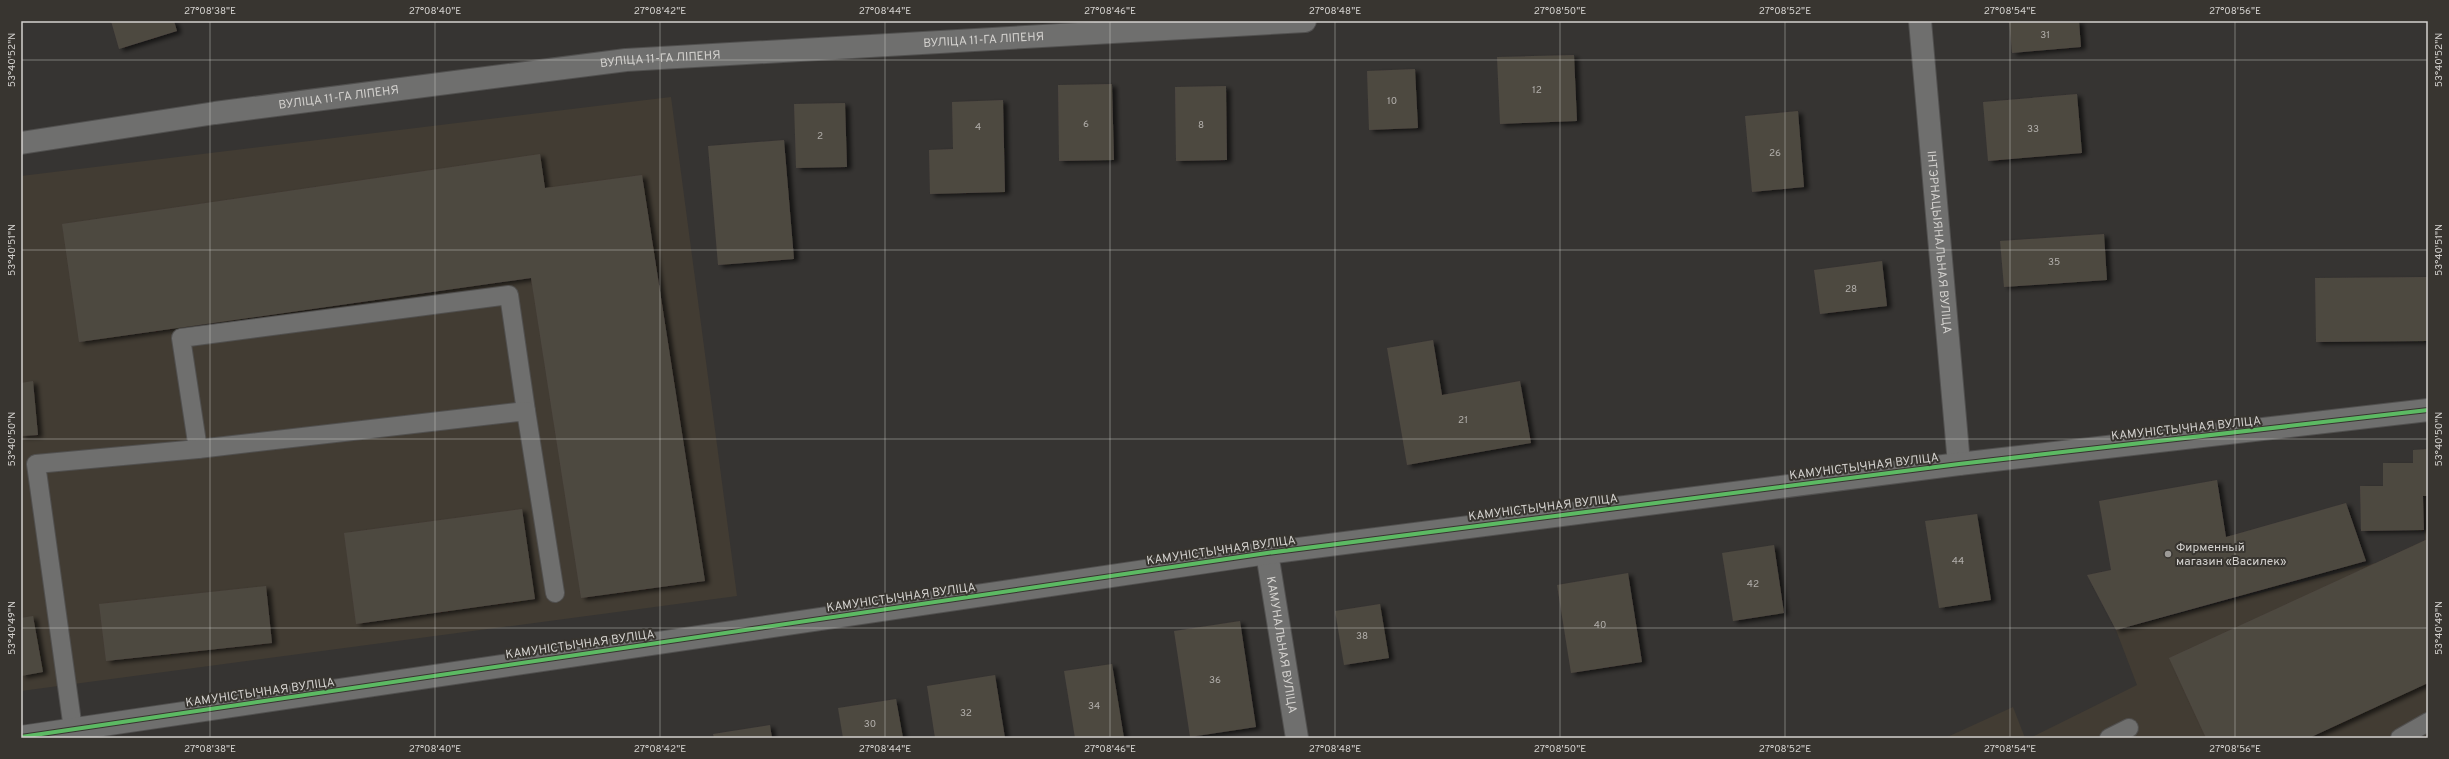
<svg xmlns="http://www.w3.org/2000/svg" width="2449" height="759" font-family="Overpass,sans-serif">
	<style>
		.built { fill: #423c33 }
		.building { fill: #4e4841; filter: url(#shadow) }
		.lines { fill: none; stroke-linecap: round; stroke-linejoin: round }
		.lane-casing { stroke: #51504f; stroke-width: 20 }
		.street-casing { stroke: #51504f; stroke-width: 24 }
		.lane { stroke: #6f6f6e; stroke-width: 18 }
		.street { stroke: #6f6f6e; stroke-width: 22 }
		.cycleway-casing { stroke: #383530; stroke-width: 6 }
		.cycleway { stroke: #5cba63; stroke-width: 4 }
		.ticks { fill: none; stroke: #d3d1ce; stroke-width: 1; stroke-opacity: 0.45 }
		.poi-dot { fill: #9c9a97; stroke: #383530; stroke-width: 1.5 }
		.labels { text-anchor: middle; stroke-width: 4; stroke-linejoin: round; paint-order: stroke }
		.number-label { font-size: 10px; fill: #b2afab }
		.street-label { font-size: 12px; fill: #d3d1ce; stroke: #383530 }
		.poi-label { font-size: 12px; fill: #d3d1ce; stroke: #383530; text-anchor: start }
		.neatline { fill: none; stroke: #d3d1ce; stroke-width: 1.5 }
		.ticks-label { font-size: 10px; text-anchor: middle; fill: #d3d1ce }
	</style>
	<defs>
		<filter id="shadow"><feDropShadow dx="4.5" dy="2.5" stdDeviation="2" flood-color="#0009"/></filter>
	</defs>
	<rect width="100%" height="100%" fill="#363432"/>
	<g class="built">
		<path d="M 671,97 L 737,596 L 21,691 L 21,176 Z"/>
		<path d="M 2423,496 L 2428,496 L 2428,738 L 2030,738 L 2137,685 L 2116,630 L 2376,563 L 2425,540 Z"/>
		<path d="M 2013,707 L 2025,738 L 1945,738 Z"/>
	</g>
	<g class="building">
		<path d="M 111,21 L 174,21 L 177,31 L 119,49 Z"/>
		<path d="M 2009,21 L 2079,21 L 2081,47 L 2012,53 Z"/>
		<path d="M 1574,55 L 1577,121 L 1500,124 L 1497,57 Z"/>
		<path d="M 1415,69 L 1418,128 L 1369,130 L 1367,71 Z"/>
		<path d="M 1112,84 L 1114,160 L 1059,161 L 1058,85 Z"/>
		<path d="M 1226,86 L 1227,160 L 1176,161 L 1175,87 Z"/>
		<path d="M 2077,94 L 2082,153 L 1988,161 L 1983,102 Z"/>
		<path d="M 1003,100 L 1005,192 L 930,194 L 929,150 L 953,149 L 952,102 Z"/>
		<path d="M 845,103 L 847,167 L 796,168 L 794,104 Z"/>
		<path d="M 1798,111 L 1804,187 L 1752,192 L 1745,116 Z"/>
		<path d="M 784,140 L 794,259 L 718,265 L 708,146 Z"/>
		<path d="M 540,154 L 545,188 L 642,175 L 705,581 L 581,598 L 531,278 L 79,342 L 62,224 Z"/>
		<path d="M 2104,234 L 2107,280 L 2004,287 L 2000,241 Z"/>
		<path d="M 1882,261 L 1887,306 L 1820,314 L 1814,270 Z"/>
		<path d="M 2428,277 L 2428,341 L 2316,342 L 2315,278 Z"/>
		<path d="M 1433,340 L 1442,395 L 1520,381 L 1531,443 L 1407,465 L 1387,348 Z"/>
		<path d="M 33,381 L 38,435 L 21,436 L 21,383 Z"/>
		<path d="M 2428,449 L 2428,496 L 2423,496 L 2424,530 L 2361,531 L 2360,486 L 2383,486 L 2383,463 L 2413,463 L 2413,450 Z"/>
		<path d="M 2217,480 L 2226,537 L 2346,503 L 2366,561 L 2116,630 L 2087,575 L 2111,570 L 2099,501 Z"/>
		<path d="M 522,509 L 535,599 L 356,624 L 344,533 Z"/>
		<path d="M 1977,514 L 1991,600 L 1939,608 L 1925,521 Z"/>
		<path d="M 2428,539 L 2428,683 L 2309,738 L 2206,738 L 2169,658 Z"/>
		<path d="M 1774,545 L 1784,613 L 1733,621 L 1722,553 Z"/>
		<path d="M 1628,573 L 1642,662 L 1571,673 L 1557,585 Z"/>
		<path d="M 266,586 L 272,643 L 106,661 L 99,604 Z"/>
		<path d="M 1380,604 L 1389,658 L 1344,665 L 1335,611 Z"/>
		<path d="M 33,616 L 43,672 L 21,676 L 21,618 Z"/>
		<path d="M 1240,621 L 1256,727 L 1190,737 L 1174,631 Z"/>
		<path d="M 1112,664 L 1124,738 L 1075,738 L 1064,671 Z"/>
		<path d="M 995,675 L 1005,738 L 935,738 L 927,686 Z"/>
		<path d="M 896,699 L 903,738 L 843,738 L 838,708 Z"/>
		<path d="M 770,725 L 772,738 L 714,738 L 713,734 Z"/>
	</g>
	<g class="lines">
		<g class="lane-casing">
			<g id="lane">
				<path d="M 198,449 L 181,338 L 509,295 L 526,411"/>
				<path d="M 73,729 L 36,464 L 198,449 L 526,411 L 555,593"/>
				<path d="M 2109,738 L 2129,728"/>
				<path d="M 2400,738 L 2428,722"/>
			</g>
		</g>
		<g class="street-casing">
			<g id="street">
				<path id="s1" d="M 1920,21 L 1959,464"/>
				<path id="s2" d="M 21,143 L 215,113 L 626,60 L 1305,21"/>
				<path id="s3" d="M 1267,553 L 1297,738"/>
				<path d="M 21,737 L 1267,553 L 1959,464 L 2428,410"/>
			</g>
		</g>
		<use href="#lane" class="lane"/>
		<use href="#street" class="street"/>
		<g class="cycleway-casing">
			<path id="cycleway" d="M 21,737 L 1267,553 L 1959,464 L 2428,410"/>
		</g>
		<use href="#cycleway" class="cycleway"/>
	</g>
	<path class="ticks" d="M 210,21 L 210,738M 435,21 L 435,738M 660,21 L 660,738M 885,21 L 885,738M 1110,21 L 1110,738M 1335,21 L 1335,738M 1560,21 L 1560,738M 1785,21 L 1785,738M 2010,21 L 2010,738M 2235,21 L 2235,738M 21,60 L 2428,60M 21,250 L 2428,250M 21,439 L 2428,439M 21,628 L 2428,628"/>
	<circle class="poi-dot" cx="2168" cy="554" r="4"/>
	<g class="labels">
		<g class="number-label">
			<text x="2045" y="38">31</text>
			<text x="1537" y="93">12</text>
			<text x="1392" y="104">10</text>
			<text x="1086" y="127">6</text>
			<text x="1201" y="128">8</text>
			<text x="978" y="130">4</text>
			<text x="2033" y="132">33</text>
			<text x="820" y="139">2</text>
			<text x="1775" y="156">26</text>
			<text x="2054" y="265">35</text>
			<text x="1851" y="292">28</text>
			<text x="1463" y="423">21</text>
			<text x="1958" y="564">44</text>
			<text x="1753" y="587">42</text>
			<text x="1600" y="628">40</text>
			<text x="1362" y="639">38</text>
			<text x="1215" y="683">36</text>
			<text x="1094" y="709">34</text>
			<text x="966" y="716">32</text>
			<text x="870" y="727">30</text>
		</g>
		<g class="street-label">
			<text dy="4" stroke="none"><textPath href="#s2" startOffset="969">ВУЛІЦА 11-ГА ЛІПЕНЯ</textPath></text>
			<text dy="4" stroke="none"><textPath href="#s2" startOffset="645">ВУЛІЦА 11-ГА ЛІПЕНЯ</textPath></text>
			<text dy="4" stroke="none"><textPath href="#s2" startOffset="321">ВУЛІЦА 11-ГА ЛІПЕНЯ</textPath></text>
			<text dy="4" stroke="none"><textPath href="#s1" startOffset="222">ІНТЭРНАЦЫЯНАЛЬНАЯ ВУЛІЦА</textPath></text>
			<text transform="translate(2186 428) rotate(-6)" y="4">КАМУНІСТЫЧНАЯ ВУЛІЦА</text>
			<text transform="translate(1864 466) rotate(-7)" y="4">КАМУНІСТЫЧНАЯ ВУЛІЦА</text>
			<text transform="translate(1543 507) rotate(-7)" y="4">КАМУНІСТЫЧНАЯ ВУЛІЦА</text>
			<text transform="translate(1221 550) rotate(-8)" y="4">КАМУНІСТЫЧНАЯ ВУЛІЦА</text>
			<text transform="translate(901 597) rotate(-8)" y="4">КАМУНІСТЫЧНАЯ ВУЛІЦА</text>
			<text transform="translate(580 644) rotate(-8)" y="4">КАМУНІСТЫЧНАЯ ВУЛІЦА</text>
			<text dy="4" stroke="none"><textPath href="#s3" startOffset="93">КАМУНАЛЬНАЯ ВУЛІЦА</textPath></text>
			<text transform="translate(260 692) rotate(-8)" y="4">КАМУНІСТЫЧНАЯ ВУЛІЦА</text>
		</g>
		<g class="poi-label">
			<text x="2176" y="551">Фирменный<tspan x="2176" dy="14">магазин «Василек»</tspan></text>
		</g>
	</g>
	<rect width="2449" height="759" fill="none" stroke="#383530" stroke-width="44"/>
	<rect x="22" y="22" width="2405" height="715" class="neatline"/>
	<g class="ticks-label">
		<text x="210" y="14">27°08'38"E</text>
		<text x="435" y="14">27°08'40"E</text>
		<text x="660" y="14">27°08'42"E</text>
		<text x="885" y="14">27°08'44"E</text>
		<text x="1110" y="14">27°08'46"E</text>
		<text x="1335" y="14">27°08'48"E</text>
		<text x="1560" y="14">27°08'50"E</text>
		<text x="1785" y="14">27°08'52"E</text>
		<text x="2010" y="14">27°08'54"E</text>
		<text x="2235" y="14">27°08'56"E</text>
		<text transform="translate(11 60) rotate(-90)" y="4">53°40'52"N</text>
		<text transform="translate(2438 60) rotate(-90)" y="4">53°40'52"N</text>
		<text transform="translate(11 250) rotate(-90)" y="4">53°40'51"N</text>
		<text transform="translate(2438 250) rotate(-90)" y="4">53°40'51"N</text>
		<text transform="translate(11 439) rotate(-90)" y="4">53°40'50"N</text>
		<text transform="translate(2438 439) rotate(-90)" y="4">53°40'50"N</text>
		<text transform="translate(11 628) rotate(-90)" y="4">53°40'49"N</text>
		<text transform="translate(2438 628) rotate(-90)" y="4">53°40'49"N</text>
		<text x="210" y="752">27°08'38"E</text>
		<text x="435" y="752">27°08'40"E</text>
		<text x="660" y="752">27°08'42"E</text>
		<text x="885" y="752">27°08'44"E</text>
		<text x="1110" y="752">27°08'46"E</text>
		<text x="1335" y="752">27°08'48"E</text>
		<text x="1560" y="752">27°08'50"E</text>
		<text x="1785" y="752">27°08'52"E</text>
		<text x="2010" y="752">27°08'54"E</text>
		<text x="2235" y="752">27°08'56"E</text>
	</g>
</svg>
